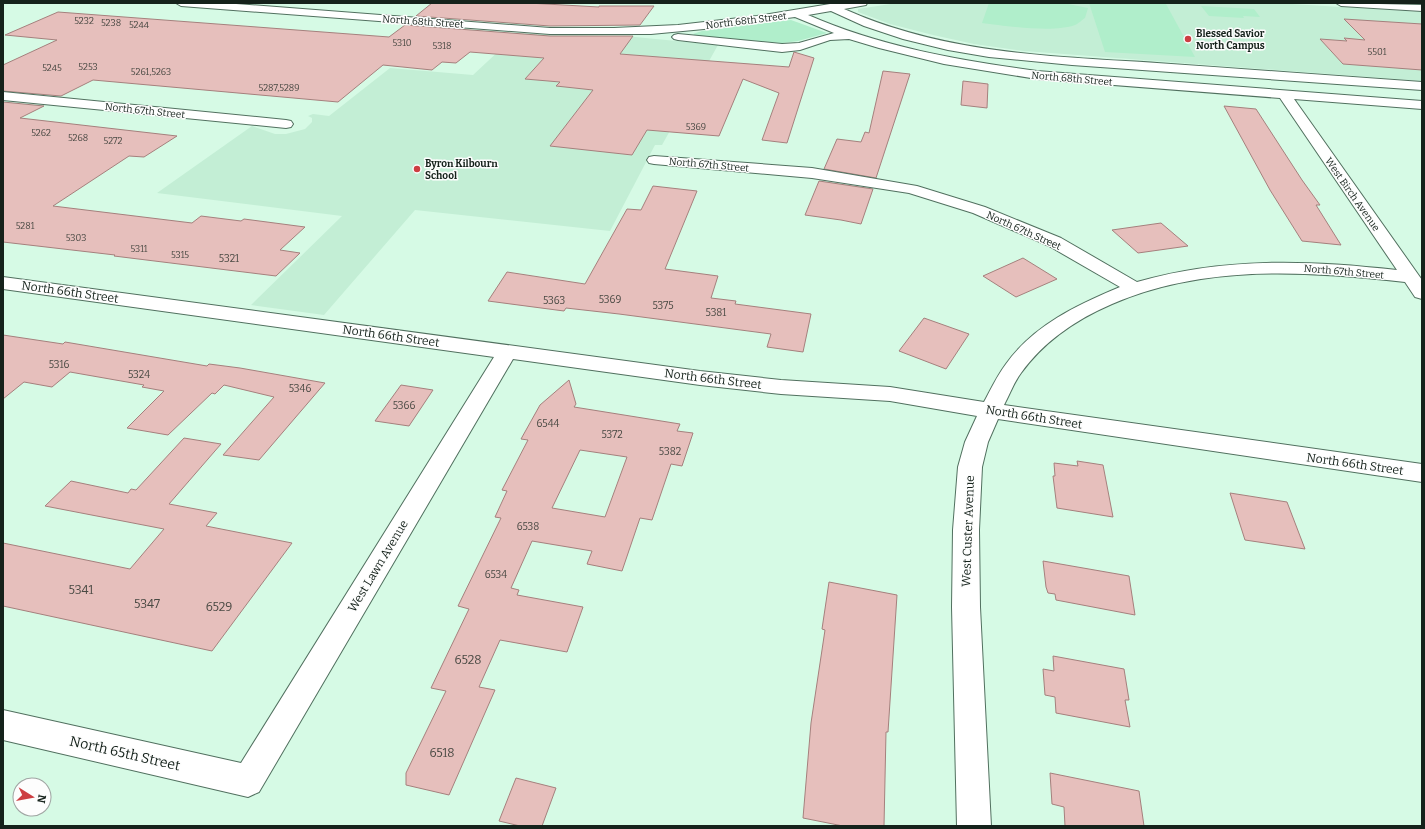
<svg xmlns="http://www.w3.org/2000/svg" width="1425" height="829" font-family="Bitter,serif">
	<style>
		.built { fill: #c3eed5 }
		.green { fill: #b0eecb }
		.building { fill: #e6bfbc; stroke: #a5807d; fill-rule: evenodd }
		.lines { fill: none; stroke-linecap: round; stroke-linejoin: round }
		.minor-casing { stroke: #51705f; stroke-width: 2 }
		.minor { fill: #fff; fill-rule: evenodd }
		.poi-dot { fill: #cd3e42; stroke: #fdfdfd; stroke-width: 1.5 }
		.labels { text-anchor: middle; stroke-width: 3; stroke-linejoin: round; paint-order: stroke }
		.far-number-label { font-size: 9px; fill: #494943 }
		.far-street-label { font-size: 10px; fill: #15221b; stroke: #fdfdfd }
		.far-poi-label { font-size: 10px; font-weight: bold; fill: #15221b; stroke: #fdfdfd; text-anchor: start }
		.number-label { font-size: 10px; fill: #494943 }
		.street-label { font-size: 12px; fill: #15221b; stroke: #fdfdfd }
		.near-number-label { font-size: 12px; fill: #494943 }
		.near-street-label { font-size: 14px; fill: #15221b; stroke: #fdfdfd }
	</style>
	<rect width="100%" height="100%" fill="#d6fae5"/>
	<g class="built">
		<path d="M 897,3 L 1276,3 L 1422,12 L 1422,81 L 1024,51 L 974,44 L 933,35 L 890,24 L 858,12 L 858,9 Z"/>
		<path d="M 518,33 L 635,37 L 718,45 L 662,145 L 655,145 L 610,231 L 415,210 L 324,315 L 251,305 L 342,216 L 157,193 L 252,126 L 275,134 L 286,134 L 305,129 L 312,122 L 312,118 L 308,116 L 313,114 L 329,116 L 390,68 L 473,75 Z"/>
	</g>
	<g class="green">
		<path d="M 989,3 L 1063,3 L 1088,8 L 1085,18 C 1082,20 1078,24 1075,25 C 1054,33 1005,26 982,23 Z"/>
		<path d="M 1089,3 L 1166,4 L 1195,57 L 1105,52 Z"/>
		<path d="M 1201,6 L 1254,9 L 1260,17 L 1243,16 L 1244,18 L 1209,16 Z"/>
		<path d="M 791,20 L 827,33 L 798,41 L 782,43 L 696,36 L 693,34 L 702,31 Z"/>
	</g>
	<g class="building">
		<path d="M 432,3 L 528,3 L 599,7 L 599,6 L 654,6 L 640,25 L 550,26 L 416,16 Z"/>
		<path d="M 58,12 L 389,37 L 405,25 L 550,36 L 633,36 L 620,54 L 789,67 L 794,52 L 814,58 L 787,143 L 762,140 L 779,93 L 743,79 L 719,136 L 647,130 L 632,155 L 550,146 L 593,90 L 556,86 L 560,82 L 525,79 L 544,58 L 470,52 L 456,63 L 442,62 L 432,70 L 383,65 L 338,102 L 93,80 L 61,96 L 3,91 L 3,65 L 57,40 L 5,35 Z"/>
		<path d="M 1344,19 L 1422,24 L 1422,70 L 1343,64 L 1320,39 L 1347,41 L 1344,38 L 1365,40 Z"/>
		<path d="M 883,71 L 910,74 L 876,178 L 824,169 L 837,139 L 861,142 L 865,132 L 869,133 Z"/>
		<path d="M 963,81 L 988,84 L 987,108 L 961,105 Z"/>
		<path d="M 3,102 L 44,106 L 20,118 L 177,136 L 144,157 L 129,156 L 53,206 L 192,223 L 201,216 L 241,221 L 244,219 L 305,227 L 280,250 L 300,253 L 276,276 L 114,256 L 115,255 L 3,242 Z"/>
		<path d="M 1224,106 L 1256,109 L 1302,180 L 1320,205 L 1316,205 L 1341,245 L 1302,241 L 1270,190 Z"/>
		<path d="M 819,181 L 873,189 L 861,224 L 841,220 L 805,215 Z"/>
		<path d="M 653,186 L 697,191 L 665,269 L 718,276 L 711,298 L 736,301 L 735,304 L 811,314 L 803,352 L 767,347 L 771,334 L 619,314 L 566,308 L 564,311 L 488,301 L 507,272 L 585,284 L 627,209 L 641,210 Z"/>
		<path d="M 1161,223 L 1188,246 L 1138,253 L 1112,230 Z"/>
		<path d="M 1023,258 L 1057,279 L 1016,297 L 983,276 Z"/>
		<path d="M 924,318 L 969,334 L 946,369 L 899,351 Z"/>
		<path d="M 3,335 L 63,344 L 65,342 L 207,366 L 209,364 L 240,368 L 325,383 L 259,460 L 223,455 L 274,397 L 224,385 L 215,394 L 212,393 L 168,435 L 127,428 L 164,391 L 142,387 L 144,385 L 70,372 L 52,387 L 24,382 L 3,399 Z"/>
		<path d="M 569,380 L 576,404 L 574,407 L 680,424 L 677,431 L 693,433 L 682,466 L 671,464 L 652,520 L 640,518 L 622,571 L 587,564 L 592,551 L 532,541 L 511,588 L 519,590 L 517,595 L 583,607 L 567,652 L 500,640 L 479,687 L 495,690 L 449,795 L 406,785 L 406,773 L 446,691 L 431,688 L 469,609 L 458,606 L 501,518 L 495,517 L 507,491 L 502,490 L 528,440 L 521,439 L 540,405 ZM 580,450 L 627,457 L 605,517 L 552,508 Z"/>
		<path d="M 401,385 L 433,390 L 409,426 L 375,421 Z"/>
		<path d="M 184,438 L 221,444 L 169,504 L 217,513 L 206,526 L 292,543 L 212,651 L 3,606 L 3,543 L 130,569 L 164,529 L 45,506 L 71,481 L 128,493 L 131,489 L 136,490 Z"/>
		<path d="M 1077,461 L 1103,465 L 1113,517 L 1057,508 L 1053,476 L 1055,476 L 1054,463 L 1078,466 Z"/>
		<path d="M 1230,493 L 1287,502 L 1305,549 L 1245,540 Z"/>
		<path d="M 1043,561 L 1129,576 L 1135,615 L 1056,600 L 1055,594 L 1048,593 L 1046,587 Z"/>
		<path d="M 829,582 L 897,595 L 888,732 L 886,732 L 884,826 L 843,826 L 803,818 L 811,723 L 825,630 L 822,629 Z"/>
		<path d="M 1053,656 L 1124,669 L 1129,700 L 1125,700 L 1130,727 L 1056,713 L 1055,697 L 1045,695 L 1043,669 L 1054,671 Z"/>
		<path d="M 1050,773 L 1139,791 L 1144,826 L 1065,826 L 1064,807 L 1052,804 Z"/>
		<path d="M 516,778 L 556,788 L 542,826 L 520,826 L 499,821 Z"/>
	</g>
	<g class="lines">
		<g class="minor-casing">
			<g id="minor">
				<path d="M 176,3 L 223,3 L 550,28 L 614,28 L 678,25 L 757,16 L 830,4 L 867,3 L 866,5 L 844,9 C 945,54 1048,56 1157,63 C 1245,69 1334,76 1422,82 L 1422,90 L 1072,65 L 989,57 L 948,50 L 903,39 L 864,26 L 831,11 L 808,15 C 881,47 958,60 1037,71 L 1422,101 L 1422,109 L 1294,99 L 1422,280 L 1422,299 L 1415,297 L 1405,282 C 1307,271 1205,264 1112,304 C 1077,319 1044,341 1021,373 C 1014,382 1010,394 1004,405 L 1422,464 L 1422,482 L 998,419 L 988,442 L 982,467 L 979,530 L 980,607 L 991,826 L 957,826 L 952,607 L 953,530 L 958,467 L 965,442 L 977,416 L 890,401 L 781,394 L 700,385 L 513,359 L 259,792 L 248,797 L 3,740 L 3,710 L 241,763 L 494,357 L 3,289 L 3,277 L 700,371 L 781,380 L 890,387 L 984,402 C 991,389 997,376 1006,364 C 1034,325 1077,305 1120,287 L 1049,246 L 973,213 L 909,193 L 812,178 L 654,164 L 649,163 L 647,160 L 649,157 L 654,156 L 812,168 L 917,186 L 985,207 L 1061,238 L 1137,282 C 1223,257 1310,260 1397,270 L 1280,98 L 1037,79 L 944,64 L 879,48 L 849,39 L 830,40 L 800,50 L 782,52 L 678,40 L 674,39 L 672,37 L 674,35 L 678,34 L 782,44 L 799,43 L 834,33 L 795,17 L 704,29 L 651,34 L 550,34 L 181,6 Z"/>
				<path d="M 1336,3 L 1422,5 L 1422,11 L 1341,6 Z"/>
				<path d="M 3,92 L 286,120 L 291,121 L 293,124 L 291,127 L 286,128 L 3,100 Z"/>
			</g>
		</g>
		<use href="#minor" class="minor"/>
	</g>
	<g class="poi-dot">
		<circle cx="1188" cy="39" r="4"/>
		<circle cx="417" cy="169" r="4"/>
	</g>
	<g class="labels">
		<g class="far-number-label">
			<text x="84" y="24">5232</text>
			<text x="111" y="26">5238</text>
			<text x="139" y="28">5244</text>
			<text x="402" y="46">5310</text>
			<text x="442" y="49">5318</text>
			<text x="1377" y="55">5501</text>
			<text x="88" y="70">5253</text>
			<text x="52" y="71">5245</text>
			<text x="151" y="75">5261,5263</text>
			<text x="279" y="91">5287,5289</text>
			<text x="696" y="130">5369</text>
			<text x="41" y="136">5262</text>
			<text x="78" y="141">5268</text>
			<text x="113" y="144">5272</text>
			<text x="25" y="229">5281</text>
			<text x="76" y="241">5303</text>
			<text x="139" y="252">5311</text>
			<text x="180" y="258">5315</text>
		</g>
		<g class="far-street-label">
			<text transform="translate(746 20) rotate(-7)" y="4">North 68th Street</text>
			<text transform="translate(423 21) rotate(4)" y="4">North 68th Street</text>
			<text transform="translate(1072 78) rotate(5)" y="4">North 68th Street</text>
			<text transform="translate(145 110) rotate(6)" y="4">North 67th Street</text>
			<text transform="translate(709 164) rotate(5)" y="4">North 67th Street</text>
			<text transform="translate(1353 194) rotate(55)" y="4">West Birch Avenue</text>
			<text transform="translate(1024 230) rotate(24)" y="4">North 67th Street</text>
			<text transform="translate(1344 271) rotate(5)" y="4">North 67th Street</text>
		</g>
		<g class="far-poi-label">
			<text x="1196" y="37">Blessed Savior<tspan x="1196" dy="12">North Campus</tspan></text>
			<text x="425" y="167">Byron Kilbourn<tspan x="425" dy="12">School</tspan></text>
		</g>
		<g class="number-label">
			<text x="229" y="262">5321</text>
			<text x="610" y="303">5369</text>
			<text x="554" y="304">5363</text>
			<text x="663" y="309">5375</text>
			<text x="716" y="316">5381</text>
			<text x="59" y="368">5316</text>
			<text x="139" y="378">5324</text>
			<text x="300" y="392">5346</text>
			<text x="404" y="409">5366</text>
			<text x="548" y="427">6544</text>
			<text x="612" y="438">5372</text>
			<text x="670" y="455">5382</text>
			<text x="528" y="530">6538</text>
			<text x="496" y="578">6534</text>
		</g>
		<g class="street-label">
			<text transform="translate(70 292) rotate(8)" y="4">North 66th Street</text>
			<text transform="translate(391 336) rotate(8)" y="4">North 66th Street</text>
			<text transform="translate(713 379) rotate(7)" y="4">North 66th Street</text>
			<text transform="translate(1034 417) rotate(9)" y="4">North 66th Street</text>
			<text transform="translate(1355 464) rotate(8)" y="4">North 66th Street</text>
			<text transform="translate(968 531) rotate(-88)" y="4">West Custer Avenue</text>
			<text transform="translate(378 566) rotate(-59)" y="4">West Lawn Avenue</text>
		</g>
		<g class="near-number-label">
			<text x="81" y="594">5341</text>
			<text x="147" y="608">5347</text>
			<text x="219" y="611">6529</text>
			<text x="468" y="664">6528</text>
			<text x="442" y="757">6518</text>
		</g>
		<g class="near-street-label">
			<text transform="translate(125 753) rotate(13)" y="5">North 65th Street</text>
		</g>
	</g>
	<rect width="1425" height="829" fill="none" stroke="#15221b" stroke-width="8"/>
	<g transform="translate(32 797) rotate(101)"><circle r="19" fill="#fdfdfd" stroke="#a0a5a3"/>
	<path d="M0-3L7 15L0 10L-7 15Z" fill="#cd3e42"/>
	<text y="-6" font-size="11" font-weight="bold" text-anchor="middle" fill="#15221b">N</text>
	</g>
</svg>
